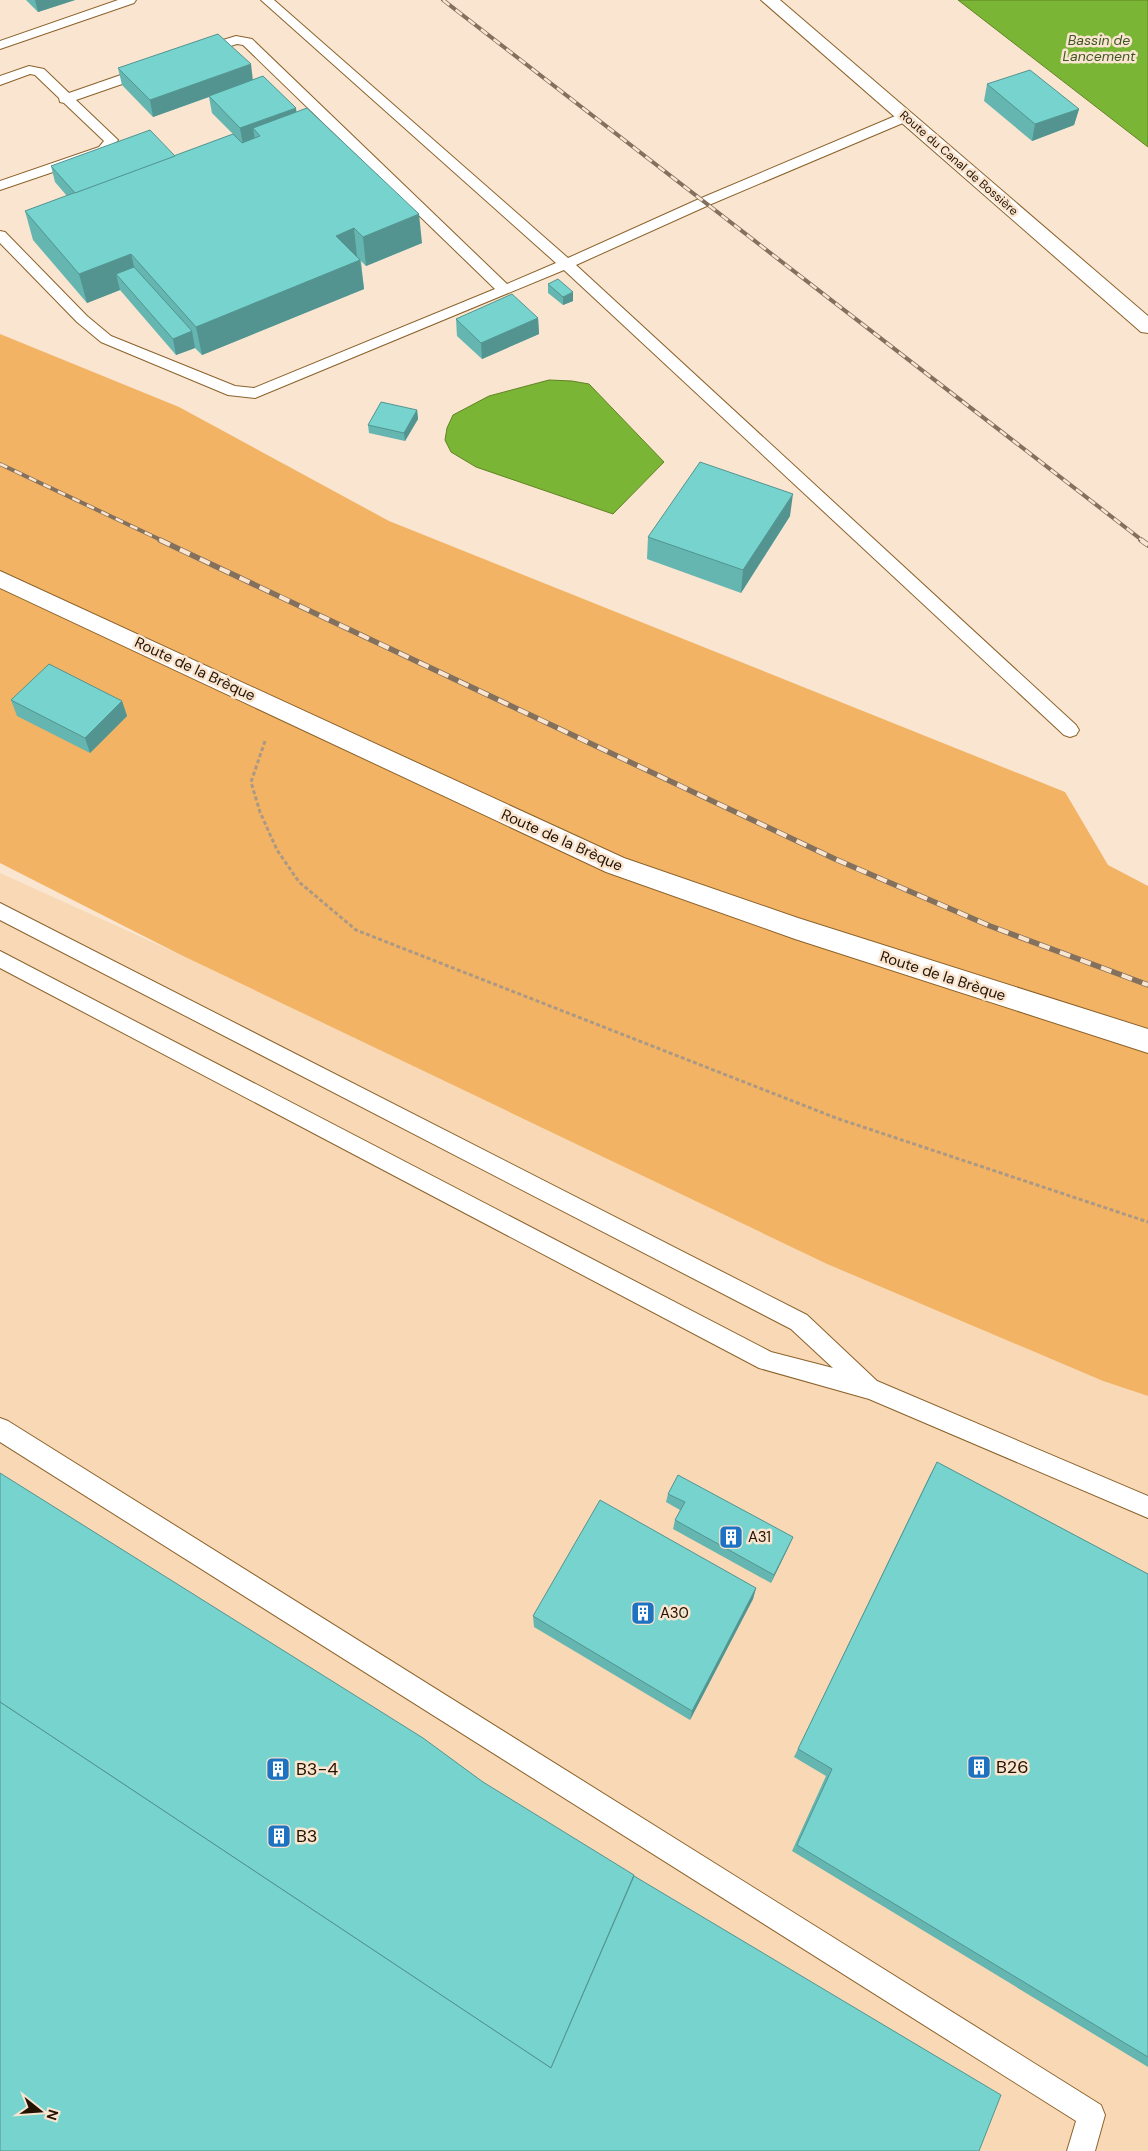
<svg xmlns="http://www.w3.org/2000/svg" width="1148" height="2151" font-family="'DM Sans',sans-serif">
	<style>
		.built { fill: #f9d9b5 }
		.green { fill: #f2b364 }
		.water { fill: #7bb535; stroke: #618425 }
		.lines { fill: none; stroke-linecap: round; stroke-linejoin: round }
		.service-casing { stroke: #8c622b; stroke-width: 2 }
		.tertiary-casing { stroke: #8c622b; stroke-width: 2 }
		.secondary-casing { stroke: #8c622b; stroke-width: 2 }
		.path { stroke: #ac9985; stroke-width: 3; stroke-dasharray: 4 2.5; stroke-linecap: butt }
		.service { fill: #fff; fill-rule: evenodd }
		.tertiary { fill: #fff; fill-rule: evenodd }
		.secondary { fill: #fff; fill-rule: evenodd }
		.rail-far1-casing { stroke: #83705d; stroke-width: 4 }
		.rail-casing { stroke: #83705d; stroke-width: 5.5 }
		.rail-far1 { stroke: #f9e5d0; stroke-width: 2.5; stroke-dasharray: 8; stroke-linecap: butt }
		.rail { stroke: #f9e5d0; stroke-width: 4; stroke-dasharray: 11; stroke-linecap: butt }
		.wall { fill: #65b5b1 }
		.shaded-wall { fill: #539490 }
		.building { fill: #76d3ce; stroke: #539490 }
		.labels { text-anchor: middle; stroke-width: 5; stroke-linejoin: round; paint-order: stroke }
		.far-street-label { font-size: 12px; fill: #241300; stroke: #f9e5d0 }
		.far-water-label { font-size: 14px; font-style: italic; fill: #3f5727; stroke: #f9e5d0 }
		.street-label { font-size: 15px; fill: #241300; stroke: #f9e5d0 }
		.poi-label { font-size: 15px; fill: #241300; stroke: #f9e5d0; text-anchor: start }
		.near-poi-label { font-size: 18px; fill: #241300; stroke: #f9e5d0; text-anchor: start }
	</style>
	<rect width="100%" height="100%" fill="#f9e5d0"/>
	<path class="built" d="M 0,873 L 181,955 L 827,1264 L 1103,1381 L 1148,1396 L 1148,2151 L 0,2151 Z"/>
	<path class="green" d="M 0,334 L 179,407 L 389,521 L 1065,792 L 1108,865 L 1148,886 L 1148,1396 L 1103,1381 L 827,1264 L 181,955 L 0,863 Z"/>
	<g class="water">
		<path d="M 958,0 L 1148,0 L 1148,147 Z"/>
		<path d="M 549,380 L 572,381 L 589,384 L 664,462 L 613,514 L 476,467 L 451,452 L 445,440 L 447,428 L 453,415 L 489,396 Z"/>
	</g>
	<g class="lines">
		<g class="service-casing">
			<g id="service">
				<path d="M 118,0 L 136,0 L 134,3 L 0,49 L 0,41 Z"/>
				<path d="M 261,0 L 274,0 L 568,258 L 699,199 L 900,114 L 910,114 L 912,117 L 910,120 L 709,205 L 576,265 L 1076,725 L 1079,730 L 1076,735 L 1070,737 L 1064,735 L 564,270 L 255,398 L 228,395 L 101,342 L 77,322 L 0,243 L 0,231 L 5,232 L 87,316 L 111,336 L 235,386 L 254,388 L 495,289 L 243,45 L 237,44 L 202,55 L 196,51 L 197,48 L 236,36 L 252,39 L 507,284 L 556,263 Z"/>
				<path d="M 29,66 L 44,69 L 69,93 L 141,68 L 146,67 L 153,71 L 151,74 L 76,100 L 118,140 L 109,153 L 0,190 L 0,181 L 99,147 L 104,141 L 64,103 L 60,102 L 59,98 L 35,75 L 30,74 L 0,85 L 0,76 Z"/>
				<path d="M 0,903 L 807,1315 L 877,1381 L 1148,1496 L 1148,1518 L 869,1399 L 759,1368 L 0,968 L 0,951 L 771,1352 L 833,1368 L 791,1329 L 0,920 Z"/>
				<path d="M 0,1418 L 8,1421 L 1101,2105 L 1105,2115 L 1095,2151 L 1067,2151 L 1076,2121 L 0,1442 Z"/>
			</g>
		</g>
		<g class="tertiary-casing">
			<path id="tertiary" d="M 761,0 L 780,0 L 1148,316 L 1148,333 L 1141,332 Z"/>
		</g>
		<g class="secondary-casing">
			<path id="secondary" d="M 0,571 L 624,858 L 798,918 L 1148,1029 L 1148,1053 L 795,939 L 606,872 L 0,588 Z"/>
		</g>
		<path class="path" d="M 265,741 L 251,782 L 260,812 L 277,850 L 299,882 L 356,930 L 836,1118 L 1148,1222"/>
		<use href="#service" class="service"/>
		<use href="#tertiary" class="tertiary"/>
		<use href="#secondary" class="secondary"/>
		<g class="rail-far1-casing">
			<g id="rail-far1">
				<path d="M 443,0 L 1143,541"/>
				<path d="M 0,464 L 163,541"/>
			</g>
		</g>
		<g class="rail-casing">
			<g id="rail">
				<path d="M 160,540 L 835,859 L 990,926 L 1148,985"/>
				<path d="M 1141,540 L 1148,545"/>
			</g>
		</g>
		<use href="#rail-far1" class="rail-far1"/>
		<use href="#rail" class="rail"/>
	</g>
	<g class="wall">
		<path d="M 26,0 L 75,0 L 38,12 Z"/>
		<path d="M 118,68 L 253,80 L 296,112 L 422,243 L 366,266 L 361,261 L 364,289 L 202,355 L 195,348 L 176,355 L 120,290 L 87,303 L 33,240 L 25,211 L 67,196 L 55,182 L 51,166 L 175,156 L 233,134 L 212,113 L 209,97 L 153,117 L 122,85 Z"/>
		<path d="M 987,84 L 1079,109 L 1074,125 L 1032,141 L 984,101 Z"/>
		<path d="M 548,284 L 573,301 L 563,305 L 548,293 Z"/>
		<path d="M 538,318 L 539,334 L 482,359 L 457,336 L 456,319 Z"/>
		<path d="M 417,410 L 418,419 L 405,441 L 369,433 L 368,425 Z"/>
		<path d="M 790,516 L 741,593 L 647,559 L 648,537 Z"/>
		<path d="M 11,700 L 122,701 L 127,716 L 90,753 L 17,716 Z"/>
		<path d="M 937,1462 L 1148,1574 L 1148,2067 L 792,1851 L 826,1776 L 794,1757 L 930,1475 Z"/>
		<path d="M 668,1494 L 789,1546 L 771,1583 L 673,1529 L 675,1520 L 680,1510 L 666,1502 Z"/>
		<path d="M 756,1588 L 753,1599 L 690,1720 L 534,1627 L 533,1616 Z"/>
	</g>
	<g class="shaded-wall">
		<path d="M 35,0 L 75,0 L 38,12 Z"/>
		<path d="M 251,64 L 253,81 L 153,117 L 150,100 Z"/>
		<path d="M 296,108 L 298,124 L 260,136 L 253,128 L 255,140 L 243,145 L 240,128 Z"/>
		<path d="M 1079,109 L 1074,125 L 1032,141 L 1035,124 Z"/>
		<path d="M 419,214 L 422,243 L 366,266 L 363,237 Z"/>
		<path d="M 354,228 L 357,257 L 336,236 Z"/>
		<path d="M 131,254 L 138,283 L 116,274 L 120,290 L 87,303 L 79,274 Z"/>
		<path d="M 360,260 L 364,289 L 202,355 L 196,327 Z"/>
		<path d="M 573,292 L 573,301 L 563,305 L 563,297 Z"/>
		<path d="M 538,318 L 539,334 L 482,359 L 481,343 Z"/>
		<path d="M 192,331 L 195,348 L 176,355 L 173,339 Z"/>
		<path d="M 417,410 L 418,419 L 405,441 L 404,433 Z"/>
		<path d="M 793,494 L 790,516 L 741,593 L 743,570 Z"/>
		<path d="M 122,701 L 127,716 L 90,753 L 85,738 Z"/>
		<path d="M 793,1537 L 789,1546 L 771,1583 L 774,1575 Z"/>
		<path d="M 756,1588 L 753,1599 L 690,1720 L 692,1711 Z"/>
	</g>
	<g class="building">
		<path d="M 218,34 L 251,64 L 150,100 L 118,68 Z"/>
		<path d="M 1030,70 L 1079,109 L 1035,124 L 987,84 Z"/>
		<path d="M 263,76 L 296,108 L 240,128 L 209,96 Z"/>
		<path d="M 307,108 L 419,214 L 363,237 L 354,228 L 336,236 L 360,260 L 196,327 L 131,254 L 79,274 L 25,211 L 233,134 L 242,143 L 260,136 L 253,128 Z"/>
		<path d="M 150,130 L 175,156 L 75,193 L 51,166 Z"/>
		<path d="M 134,267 L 192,331 L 173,339 L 116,274 Z"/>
		<path d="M 558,279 L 573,292 L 563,297 L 548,284 Z"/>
		<path d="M 512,294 L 538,318 L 481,343 L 456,319 Z"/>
		<path d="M 381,402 L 417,410 L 404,433 L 368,425 Z"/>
		<path d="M 700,462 L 793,494 L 743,570 L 648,537 Z"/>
		<path d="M 49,664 L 122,701 L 85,738 L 11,700 Z"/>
		<path d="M 937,1462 L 1148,1574 L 1148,2057 L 797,1845 L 832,1769 L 798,1749 Z"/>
		<path d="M 0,1473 L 423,1738 L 483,1782 L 634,1875 L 551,2068 L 0,1702 Z"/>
		<path d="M 678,1475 L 793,1537 L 774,1575 L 675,1520 L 685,1502 L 668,1494 Z"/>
		<path d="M 600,1500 L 756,1588 L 692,1711 L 533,1616 Z"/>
		<path d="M 0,1702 L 551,2068 L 634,1876 L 1001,2095 L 979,2151 L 0,2151 Z"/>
	</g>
	<defs>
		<g id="building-square" transform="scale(1.25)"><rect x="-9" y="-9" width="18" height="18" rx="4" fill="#1d73c1" stroke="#f9e5d0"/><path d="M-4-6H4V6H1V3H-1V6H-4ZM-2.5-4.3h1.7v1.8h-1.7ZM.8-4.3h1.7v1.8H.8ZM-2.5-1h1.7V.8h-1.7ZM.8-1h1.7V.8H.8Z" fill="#fff"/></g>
	</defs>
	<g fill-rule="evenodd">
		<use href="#building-square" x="731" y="1537"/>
		<use href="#building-square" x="643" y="1613"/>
		<use href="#building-square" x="979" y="1767"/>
		<use href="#building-square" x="278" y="1769"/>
		<use href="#building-square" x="279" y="1836"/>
	</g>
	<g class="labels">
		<g class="far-street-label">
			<text transform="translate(959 163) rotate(41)" y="4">Route du Canal de Bossière</text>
		</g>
		<g class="far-water-label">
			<text x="1099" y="45">Bassin de<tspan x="1099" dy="16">Lancement</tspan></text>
		</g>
		<g class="street-label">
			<text transform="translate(195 669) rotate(25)" y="5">Route de la Brèque</text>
			<text transform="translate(562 840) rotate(24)" y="5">Route de la Brèque</text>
			<text transform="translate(943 976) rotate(18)" y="5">Route de la Brèque</text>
		</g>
		<g class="poi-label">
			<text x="748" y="1542">A31</text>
			<text x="660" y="1618">A30</text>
		</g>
		<g class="near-poi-label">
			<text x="996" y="1773">B26</text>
			<text x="296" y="1775">B3-4</text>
			<text x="296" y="1842">B3</text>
		</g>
	</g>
	<g transform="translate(40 2111) rotate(107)" stroke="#f9e5d0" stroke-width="4" paint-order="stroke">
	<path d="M0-4L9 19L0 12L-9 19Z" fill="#241300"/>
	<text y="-8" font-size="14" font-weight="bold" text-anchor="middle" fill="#241300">N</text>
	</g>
</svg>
